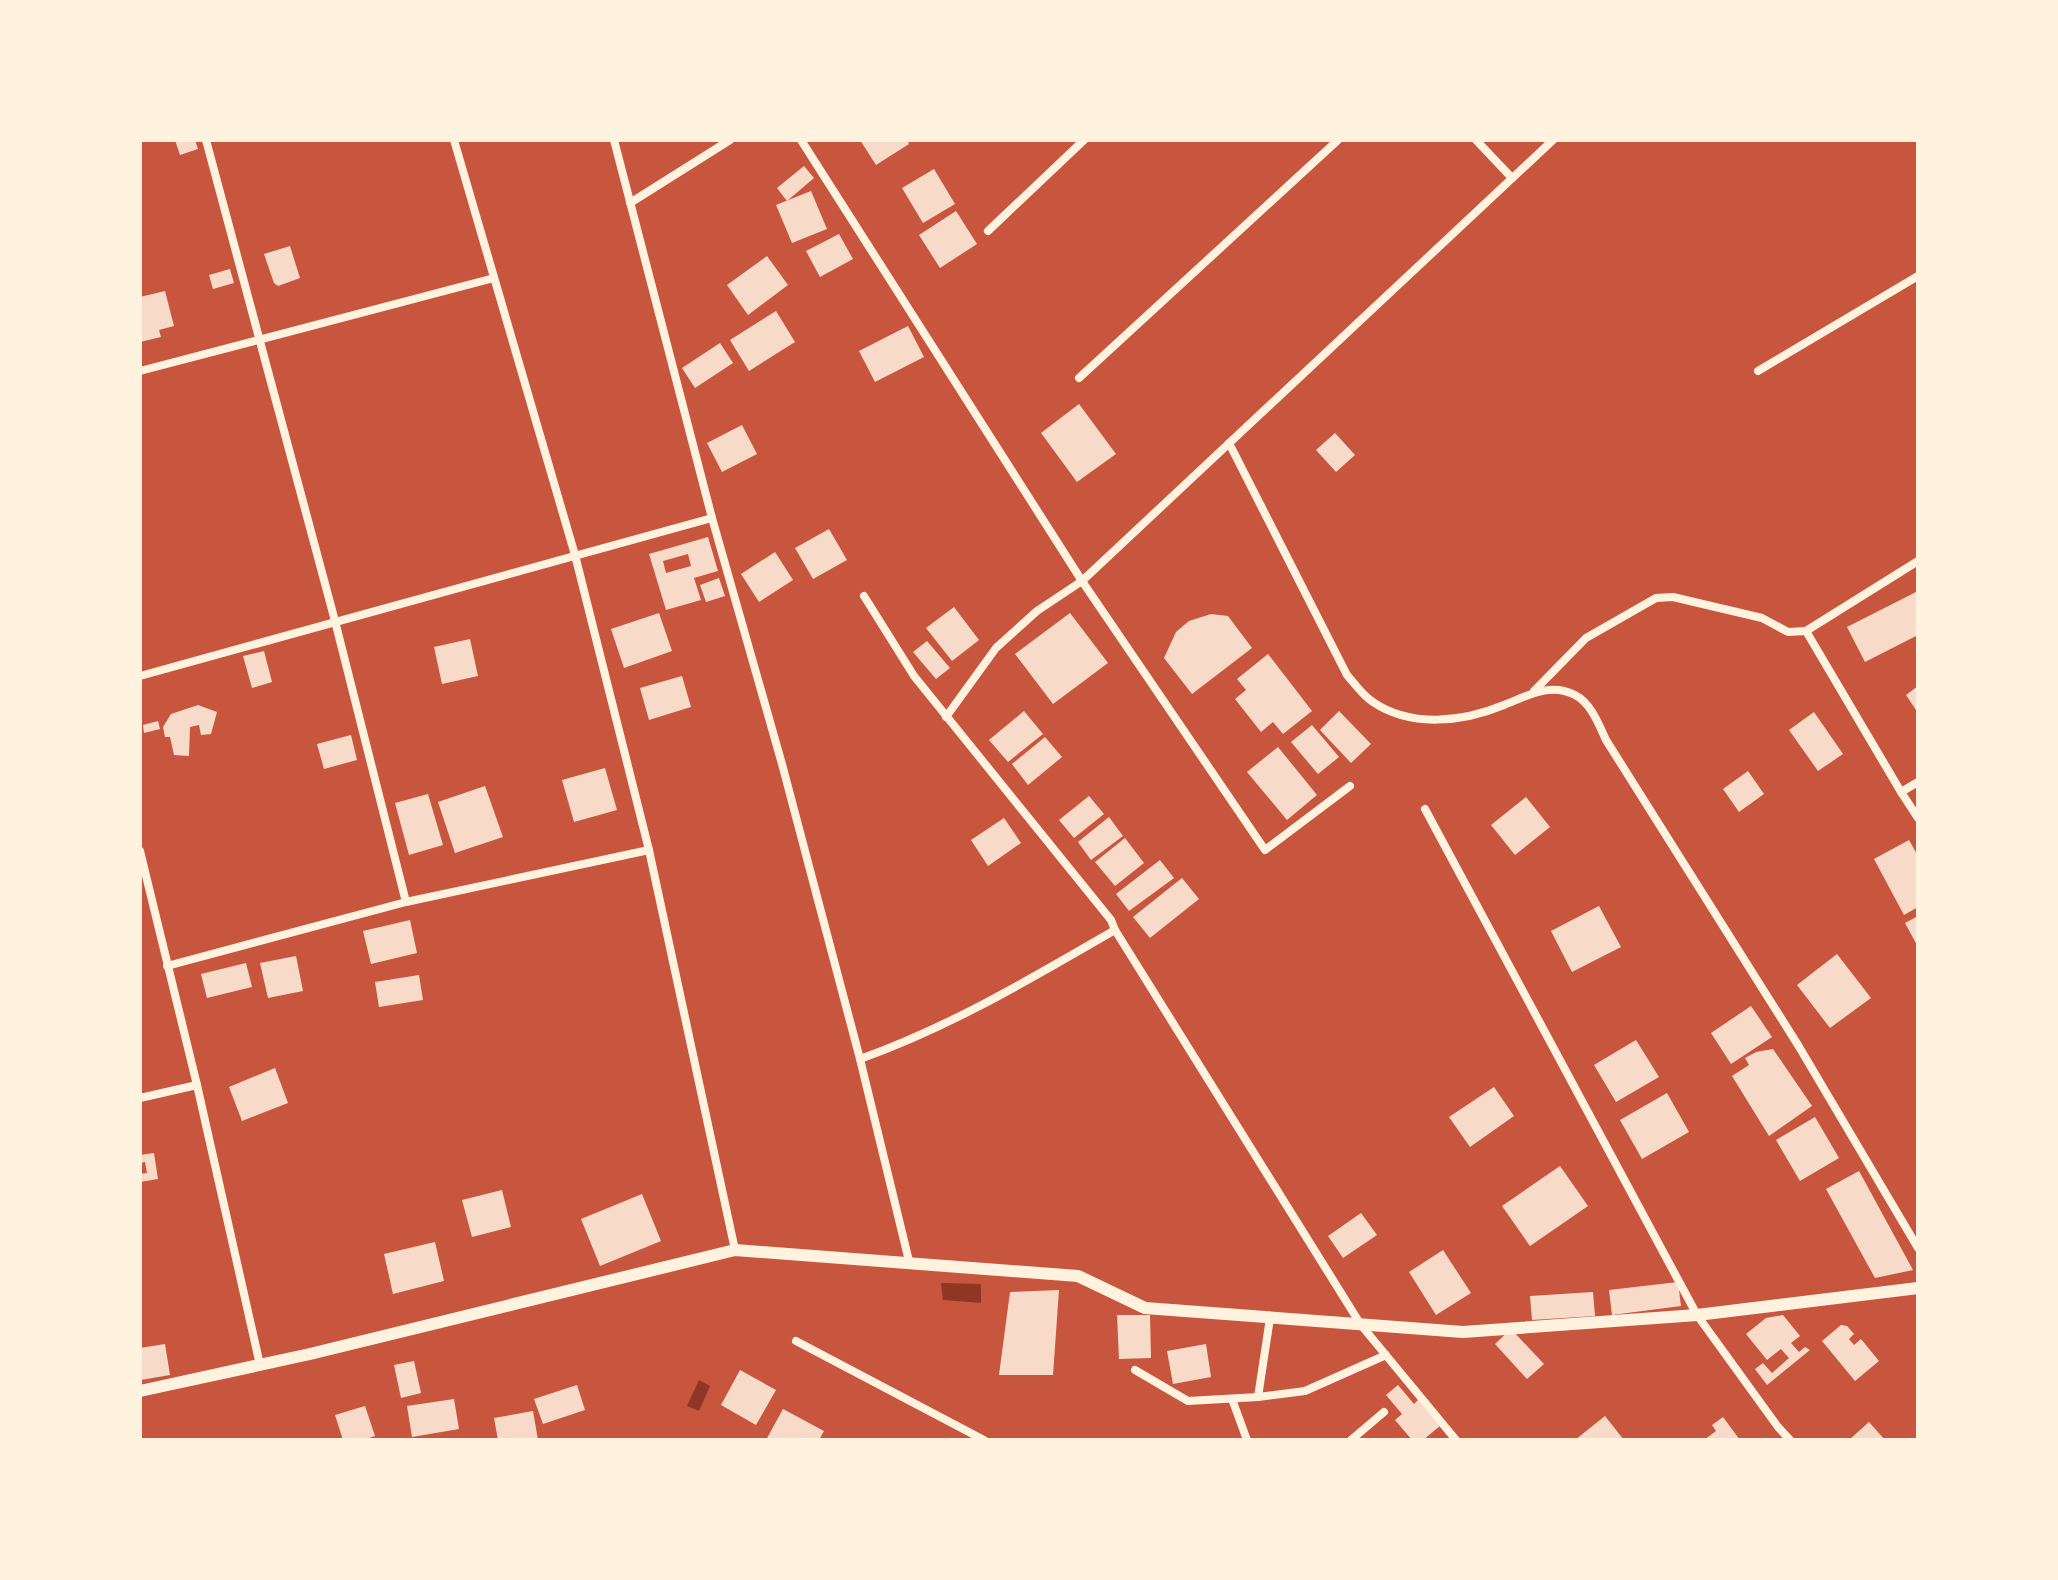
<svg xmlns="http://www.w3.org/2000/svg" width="2058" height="1580" font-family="'IBM Plex Serif',serif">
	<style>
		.water { fill: #8f3625 }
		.building { fill: #f7dbc8; fill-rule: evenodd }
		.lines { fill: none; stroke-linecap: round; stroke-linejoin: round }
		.minor { stroke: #fff3e0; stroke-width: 8 }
		.tertiary { stroke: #fff3e0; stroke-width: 12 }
	</style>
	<rect width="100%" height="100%" fill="#c8553d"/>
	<g class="water">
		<path d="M 941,1283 L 981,1284 L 981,1303 L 943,1300 Z"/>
		<path d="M 699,1380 L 710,1386 L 699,1411 L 687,1406 Z"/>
	</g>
	<g class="building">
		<path d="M 175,140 L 195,140 L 198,149 L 180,155 Z"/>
		<path d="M 860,140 L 907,140 L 909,144 L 876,165 Z"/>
		<path d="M 804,166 L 814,178 L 787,201 L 777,188 Z"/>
		<path d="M 934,169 L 955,204 L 923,223 L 902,188 Z"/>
		<path d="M 811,191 L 827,229 L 792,243 L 776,205 Z"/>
		<path d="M 956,211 L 977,244 L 940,268 L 919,235 Z"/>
		<path d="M 839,234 L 853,259 L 820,277 L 806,251 Z"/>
		<path d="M 290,246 L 300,278 L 278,286 L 274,283 L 264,254 Z"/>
		<path d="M 767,256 L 788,285 L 748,315 L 727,285 Z"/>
		<path d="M 230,269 L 234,283 L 213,289 L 209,275 Z"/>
		<path d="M 165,291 L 174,326 L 159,330 L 161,337 L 140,342 L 140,297 Z"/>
		<path d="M 776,311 L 795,342 L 749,371 L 730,340 Z"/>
		<path d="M 908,326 L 924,357 L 875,382 L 859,351 Z"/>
		<path d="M 720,343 L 733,363 L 695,388 L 682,368 Z"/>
		<path d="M 1079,404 L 1116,454 L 1077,482 L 1041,433 Z"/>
		<path d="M 742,425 L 757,454 L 722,472 L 707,443 Z"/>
		<path d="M 1335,433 L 1355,455 L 1336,472 L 1316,450 Z"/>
		<path d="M 829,529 L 847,560 L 813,579 L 795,548 Z"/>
		<path d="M 708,537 L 718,571 L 694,578 L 701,600 L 666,610 L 649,554 ZM 688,554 L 691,566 L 666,573 L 663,561 Z"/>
		<path d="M 775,552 L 793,580 L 759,602 L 741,574 Z"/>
		<path d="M 719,578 L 725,596 L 706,602 L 700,585 Z"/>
		<path d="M 1916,592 L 1918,635 L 1865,662 L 1847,627 Z"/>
		<path d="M 954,607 L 979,640 L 952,661 L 926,628 Z"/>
		<path d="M 659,613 L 672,651 L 624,668 L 611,629 Z"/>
		<path d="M 1070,613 L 1108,663 L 1053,704 L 1015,654 Z"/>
		<path d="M 1211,614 L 1228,616 L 1252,648 L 1192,694 L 1164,658 L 1176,632 L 1189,621 Z"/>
		<path d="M 470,639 L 478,676 L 442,684 L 434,647 Z"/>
		<path d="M 927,641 L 950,668 L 936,679 L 913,652 Z"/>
		<path d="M 264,651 L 272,682 L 252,688 L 243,656 Z"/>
		<path d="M 1268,654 L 1312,711 L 1283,734 L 1273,722 L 1261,732 L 1235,699 L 1246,690 L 1237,679 Z"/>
		<path d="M 682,676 L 691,707 L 649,720 L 640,688 Z"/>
		<path d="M 1918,686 L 1918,713 L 1906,695 Z"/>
		<path d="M 198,705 L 217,712 L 211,734 L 201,735 L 199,725 L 190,727 L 189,756 L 174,755 L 170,737 L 165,737 L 163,727 L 171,714 Z"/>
		<path d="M 1024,711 L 1043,734 L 1008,762 L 989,740 Z"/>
		<path d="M 1339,711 L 1371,744 L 1351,763 L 1320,730 Z"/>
		<path d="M 1814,712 L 1843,754 L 1818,771 L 1789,730 Z"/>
		<path d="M 158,721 L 160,729 L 144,733 L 143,725 Z"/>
		<path d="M 1312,725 L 1339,757 L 1318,774 L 1291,742 Z"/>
		<path d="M 351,735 L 357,760 L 324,769 L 317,744 Z"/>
		<path d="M 1045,737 L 1062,757 L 1028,785 L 1012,764 Z"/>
		<path d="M 1278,747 L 1317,795 L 1287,820 L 1247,772 Z"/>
		<path d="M 605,768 L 617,810 L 574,822 L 562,780 Z"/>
		<path d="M 1748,771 L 1764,794 L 1739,812 L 1723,789 Z"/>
		<path d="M 485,786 L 503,837 L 455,853 L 438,802 Z"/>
		<path d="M 428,794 L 443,845 L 409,855 L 395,803 Z"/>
		<path d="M 1089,796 L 1104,814 L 1074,838 L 1059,820 Z"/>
		<path d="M 1526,797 L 1550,827 L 1515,855 L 1491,825 Z"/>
		<path d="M 1109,817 L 1123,836 L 1091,860 L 1078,842 Z"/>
		<path d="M 1004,818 L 1021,843 L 988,866 L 971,840 Z"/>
		<path d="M 1125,838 L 1144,863 L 1115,886 L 1095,862 Z"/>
		<path d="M 1909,840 L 1918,856 L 1918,907 L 1904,915 L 1874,859 Z"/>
		<path d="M 1160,860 L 1174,878 L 1129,911 L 1116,894 Z"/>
		<path d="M 1182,878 L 1199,899 L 1150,938 L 1133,917 Z"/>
		<path d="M 1599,906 L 1621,947 L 1572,972 L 1551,931 Z"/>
		<path d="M 1918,916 L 1918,947 L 1905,923 Z"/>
		<path d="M 410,920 L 417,953 L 371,964 L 363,931 Z"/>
		<path d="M 1837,954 L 1871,998 L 1830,1028 L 1797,985 Z"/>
		<path d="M 296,956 L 303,991 L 268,998 L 260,963 Z"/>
		<path d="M 246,963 L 252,987 L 207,998 L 201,974 Z"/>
		<path d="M 419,975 L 423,1000 L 379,1007 L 375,982 Z"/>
		<path d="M 1751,1006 L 1772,1037 L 1731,1064 L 1711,1033 Z"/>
		<path d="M 1636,1040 L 1659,1077 L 1616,1102 L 1594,1065 Z"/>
		<path d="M 1773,1049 L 1812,1106 L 1769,1136 L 1732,1076 L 1749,1065 L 1745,1058 L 1756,1052 Z"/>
		<path d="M 275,1068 L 288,1103 L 242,1121 L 229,1087 Z"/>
		<path d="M 1494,1087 L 1514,1116 L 1470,1147 L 1449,1117 Z"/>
		<path d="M 1667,1093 L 1689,1132 L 1642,1159 L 1620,1120 Z"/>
		<path d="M 1815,1117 L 1839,1158 L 1800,1181 L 1776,1140 Z"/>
		<path d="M 154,1153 L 158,1179 L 140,1182 L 140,1174 L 147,1173 L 145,1162 L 140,1163 L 140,1155 Z"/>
		<path d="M 1560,1166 L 1588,1206 L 1530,1246 L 1502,1206 Z"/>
		<path d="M 1859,1171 L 1913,1270 L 1875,1278 L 1826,1189 Z"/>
		<path d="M 502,1190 L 511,1227 L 472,1237 L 462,1200 Z"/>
		<path d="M 642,1194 L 661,1241 L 600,1266 L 581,1219 Z"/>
		<path d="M 1361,1213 L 1377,1235 L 1343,1258 L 1328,1236 Z"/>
		<path d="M 435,1242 L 444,1281 L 393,1294 L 384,1254 Z"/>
		<path d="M 1443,1250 L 1471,1293 L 1436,1315 L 1409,1272 Z"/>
		<path d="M 1678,1282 L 1681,1306 L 1612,1315 L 1609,1290 Z"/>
		<path d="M 1059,1290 L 1053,1375 L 999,1375 L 1010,1292 Z"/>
		<path d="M 1593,1292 L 1595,1316 L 1532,1320 L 1530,1296 Z"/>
		<path d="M 1117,1315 L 1150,1315 L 1151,1358 L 1119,1359 Z"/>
		<path d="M 1783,1315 L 1800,1336 L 1791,1343 L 1799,1352 L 1805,1347 L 1810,1350 L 1767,1385 L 1755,1369 L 1763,1363 L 1772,1373 L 1789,1358 L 1781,1349 L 1767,1360 L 1746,1334 L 1766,1318 Z"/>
		<path d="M 1841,1325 L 1847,1326 L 1854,1334 L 1849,1339 L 1854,1345 L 1861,1339 L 1879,1361 L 1855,1381 L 1822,1341 Z"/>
		<path d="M 1511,1329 L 1544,1364 L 1527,1379 L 1495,1344 Z"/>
		<path d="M 165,1344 L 170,1375 L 141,1380 L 140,1348 Z"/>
		<path d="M 1206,1344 L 1211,1377 L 1173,1384 L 1167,1351 Z"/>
		<path d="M 414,1361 L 421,1393 L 401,1398 L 394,1365 Z"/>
		<path d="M 740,1370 L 776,1390 L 756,1425 L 721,1405 Z"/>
		<path d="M 577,1385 L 585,1410 L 543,1424 L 534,1399 Z"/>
		<path d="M 1398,1385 L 1414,1404 L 1418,1400 L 1440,1426 L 1423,1440 L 1412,1440 L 1395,1420 L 1402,1414 L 1386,1395 Z"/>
		<path d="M 454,1399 L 459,1429 L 412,1437 L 407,1406 Z"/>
		<path d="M 365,1406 L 375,1436 L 363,1440 L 343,1440 L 335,1415 Z"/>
		<path d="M 783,1409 L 824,1431 L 819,1440 L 766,1440 Z"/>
		<path d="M 533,1411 L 538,1440 L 498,1440 L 494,1418 Z"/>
		<path d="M 1605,1416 L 1624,1440 L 1575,1440 Z"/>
		<path d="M 1723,1417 L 1740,1440 L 1704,1440 L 1716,1431 L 1712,1425 Z"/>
		<path d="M 1869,1422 L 1885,1440 L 1849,1440 Z"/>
	</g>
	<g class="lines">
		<g class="minor">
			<path d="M 206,140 L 335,621 L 406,902"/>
			<path d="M 454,140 L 575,555 L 649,850 L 735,1250"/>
			<path d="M 614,140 L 712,518 L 782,764 L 860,1059 L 909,1261"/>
			<path d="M 801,140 L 1082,581 L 1265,850 L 1350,786"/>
			<path d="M 1476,140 L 1512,178"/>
			<path d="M 630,203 L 730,140"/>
			<path d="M 988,231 L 1084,140"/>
			<path d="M 140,371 L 494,278"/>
			<path d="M 1758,371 L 1918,276"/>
			<path d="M 1079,378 L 1338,140"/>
			<path d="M 1229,443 L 1347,675 C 1355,684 1363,696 1373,702 C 1411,728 1463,722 1504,705 C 1527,696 1550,682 1575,695 C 1591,703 1599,725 1606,740 L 1798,1045 L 1918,1248"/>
			<path d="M 864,596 L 914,676 L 1111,920 L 1115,930 L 1361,1325 L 1456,1440"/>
			<path d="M 1806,631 L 1901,792"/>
			<path d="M 140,676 L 712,518"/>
			<path d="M 1534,691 L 1586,638 L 1656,598 L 1673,597 L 1762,618 L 1788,632 L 1806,631 L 1918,561"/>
			<path d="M 946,717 L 996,648 L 1037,611 L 1082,581 L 1553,140"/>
			<path d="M 1918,782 L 1901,792 L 1918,818"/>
			<path d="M 1425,809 L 1697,1315 L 1778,1427 L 1790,1440"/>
			<path d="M 140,851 L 197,1085 L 260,1365"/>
			<path d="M 167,966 L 406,902 L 649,850"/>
			<path d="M 860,1059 C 950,1027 1032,978 1115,930"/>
			<path d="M 140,1098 L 197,1085"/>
			<path d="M 796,1341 L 984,1440"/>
			<path d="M 1135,1370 L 1188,1401 L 1258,1397 L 1305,1391 L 1386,1355"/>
			<path d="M 1258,1397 L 1270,1318"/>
			<path d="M 1232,1399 L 1247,1440"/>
			<path d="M 1351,1440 L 1384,1412"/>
		</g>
		<path class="tertiary" d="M 140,1391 L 310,1354 L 735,1250 L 1078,1276 L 1145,1308 L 1463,1332 L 1697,1315 L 1918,1288"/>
	</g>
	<rect width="2058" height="1580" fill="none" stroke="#fff3e0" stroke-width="284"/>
</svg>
